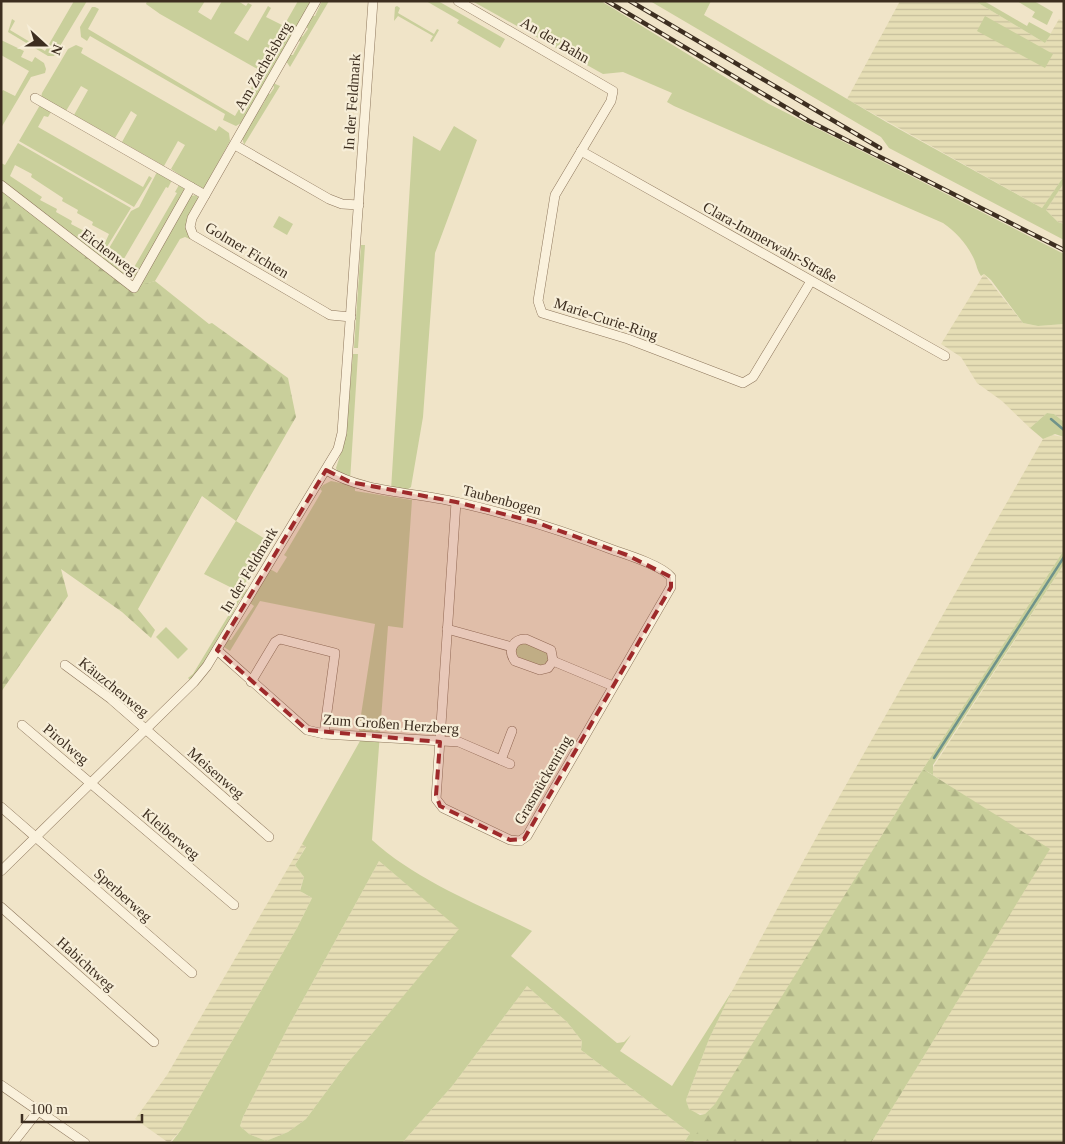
<svg xmlns="http://www.w3.org/2000/svg" width="1065" height="1144" font-family="'Times New Roman',serif">
	<style>
		.farmland { fill: url(#farmland-rules) }
		.green { fill: #c9cf9b; fill-rule: evenodd }
		.forest { fill: url(#forest-firs) }
		.lines { fill: none; stroke-linecap: round; stroke-linejoin: round }
		.stream { stroke: #6f938a; stroke-width: 2.5 }
		.street-casing { stroke: #8d765c; stroke-width: 10 }
		.street { stroke: #faf1dc; stroke-width: 9 }
		.rail-casing { stroke: #3d2e20; stroke-width: 4.5 }
		.rail { stroke: #f7eed8; stroke-width: 2.5; stroke-dasharray: 8; stroke-linecap: butt }
		.marked { fill: #9e2a2b; fill-opacity: 0.2; stroke: #9e2a2b; stroke-width: 4; stroke-dasharray: 10 6; stroke-linejoin: round }
		.labels { text-anchor: middle; stroke-width: 4.5; stroke-linejoin: round; paint-order: stroke }
		.street-label { font-size: 15px; fill: #3d2e20; stroke: #f7eed8 }
	</style>
	<defs>
		<pattern id="farmland-rules" width="6" height="5" patternUnits="userSpaceOnUse" patternTransform="scale(1.25)"><rect width="6" height="5" fill="#e6deb5"/><path d="M0 2.5h6" fill="none" stroke="#c6bf9b"/></pattern>
		<pattern id="forest-firs" width="22" height="20" patternUnits="userSpaceOnUse" patternTransform="scale(1.25)"><rect width="22" height="20" fill="#c9cf9b"/><path d="M5 1l3.5 6h-7zM16 11l3.5 6h-7z" fill="#aeb285"/></pattern>
	</defs>
	<rect width="100%" height="100%" fill="#f0e4c8"/>
	<g class="farmland">
		<path d="M 900,1 L 975,1 L 1045,43 L 1059,19 L 1064,22 L 1064,176 L 1042,208 L 847,99 Z"/>
		<path d="M 1064,183 L 1064,224 L 1058,222 L 1046,210 Z"/>
		<path d="M 984,274 L 1023,323 L 1038,326 L 1064,324 L 1064,422 L 1054,414 L 1047,413 L 1030,428 L 1002,401 L 977,383 L 961,357 L 941,344 Z"/>
		<path d="M 1051,435 L 1064,437 L 1064,550 L 923,769 L 717,1102 L 705,1114 L 694,1113 L 689,1109 L 686,1100 L 709,1039 L 732,991 L 822,827 L 1043,439 Z"/>
		<path d="M 1064,564 L 1064,1143 L 871,1143 L 1049,850 L 933,775 L 932,769 Z"/>
		<path d="M 302,844 L 306,846 L 295,865 L 304,877 L 300,889 L 303,893 L 312,898 L 297,928 L 181,1130 L 169,1143 L 135,1119 L 167,1075 Z"/>
		<path d="M 379,861 L 460,929 L 346,1065 L 306,1119 L 288,1132 L 266,1141 L 249,1134 L 240,1126 L 243,1117 L 287,1029 Z"/>
		<path d="M 527,986 L 567,1022 L 582,1041 L 581,1050 L 690,1133 L 684,1143 L 402,1143 L 453,1085 Z"/>
	</g>
	<g class="green">
		<path d="M 74,1 L 87,1 L 54,56 L 48,56 L 8,32 L 12,19 L 15,21 L 10,30 L 45,51 Z"/>
		<path d="M 147,1 L 205,1 L 198,12 L 211,20 L 222,1 L 238,1 L 246,6 L 248,3 L 252,5 L 234,33 L 248,41 L 268,6 L 271,8 L 266,17 L 286,27 L 288,23 L 286,22 L 298,1 L 312,1 L 241,123 L 236,126 L 223,120 L 225,114 L 90,36 L 87,41 L 81,37 L 80,27 L 92,7 L 95,7 L 99,9 L 88,29 L 235,116 L 261,71 L 160,14 L 146,4 Z"/>
		<path d="M 322,1 L 329,1 L 290,67 L 286,61 L 289,55 L 293,55 L 300,42 L 298,39 L 303,36 L 308,29 L 306,26 L 311,16 L 315,16 Z"/>
		<path d="M 426,1 L 438,1 L 505,39 L 500,48 L 457,23 L 459,20 Z"/>
		<path d="M 472,1 L 601,1 L 769,104 L 1064,254 L 1064,324 L 1038,326 L 1023,323 L 991,280 L 984,274 L 981,276 C 977,270 977,266 974,259 C 967,244 956,232 943,223 L 674,106 L 667,102 L 672,93 L 623,72 L 603,74 Z"/>
		<path d="M 650,1 L 711,1 L 704,15 L 888,123 L 1042,208 L 1064,176 L 1064,183 L 1046,210 L 1058,222 L 1064,224 L 1064,240 L 889,148 L 881,137 Z"/>
		<path d="M 975,1 L 984,1 L 1027,26 L 1029,22 L 1051,34 L 1045,43 Z"/>
		<path d="M 1017,1 L 1034,1 L 1053,12 L 1047,25 L 1032,17 L 1035,12 Z"/>
		<path d="M 397,6 L 400,8 L 398,13 L 434,34 L 437,29 L 439,30 L 432,42 L 430,41 L 433,36 L 398,16 L 394,21 L 395,7 Z"/>
		<path d="M 985,16 L 1053,54 L 1045,68 L 977,31 Z"/>
		<path d="M 1,40 L 24,51 L 21,57 L 32,62 L 35,57 L 44,63 L 46,69 L 45,73 L 31,77 L 1,128 L 1,92 L 3,90 L 15,96 L 29,71 L 1,55 Z"/>
		<path d="M 76,45 L 83,48 L 81,53 L 216,131 L 219,126 L 229,133 L 230,141 L 204,188 L 200,189 L 171,169 L 185,145 L 178,141 L 164,166 L 122,142 L 137,115 L 131,111 L 115,138 L 74,115 L 88,90 L 81,86 L 66,111 L 41,97 L 42,93 L 68,49 Z"/>
		<path d="M 273,83 L 280,86 L 244,145 L 242,137 L 258,108 L 261,107 L 265,101 L 264,99 L 267,93 L 270,94 L 274,88 Z"/>
		<path d="M 40,105 L 51,112 L 48,117 L 44,116 L 38,127 L 143,187 L 149,176 L 152,178 L 134,207 L 19,141 Z"/>
		<path d="M 454,126 L 477,140 L 435,253 L 423,417 L 411,487 L 404,492 L 391,490 L 413,136 L 440,151 Z"/>
		<path d="M 18,143 L 131,208 L 100,258 L 102,260 L 131,211 L 139,207 L 157,172 L 172,180 L 168,188 L 166,187 L 118,269 L 129,276 L 177,193 L 175,192 L 179,185 L 185,189 L 136,278 L 127,279 L 108,265 L 134,288 L 74,367 L 1,311 L 1,184 L 70,235 L 1,181 L 1,163 L 5,165 ZM 15,165 L 32,174 L 31,177 L 63,198 L 62,201 L 78,210 L 77,213 L 93,222 L 92,225 L 109,234 L 104,245 L 86,236 L 88,233 L 71,224 L 72,221 L 56,212 L 57,209 L 40,200 L 42,197 L 10,176 Z"/>
		<path d="M 197,195 L 199,201 L 190,239 L 185,237 L 180,239 L 155,281 L 139,286 L 190,196 Z"/>
		<path d="M 279,216 L 293,224 L 287,235 L 273,227 Z"/>
		<path d="M 361,245 L 365,245 L 358,348 L 354,348 Z"/>
		<path d="M 353,354 L 358,354 L 350,481 L 338,474 L 336,468 L 345,440 Z"/>
		<path d="M 1047,413 L 1054,414 L 1064,422 L 1064,437 L 1055,434 L 1043,439 L 1030,428 Z"/>
		<path d="M 331,481 L 355,486 L 355,491 L 412,500 L 403,628 L 388,626 L 372,840 C 417,881 478,904 532,931 L 511,956 L 617,1043 L 624,1042 L 631,1035 L 620,1051 L 672,1086 L 732,991 L 709,1039 L 686,1100 L 689,1109 L 700,1115 L 705,1114 L 717,1102 L 693,1141 L 695,1143 L 684,1143 L 690,1133 L 581,1050 L 582,1041 L 567,1022 L 527,986 L 453,1085 L 402,1143 L 171,1143 L 181,1130 L 297,928 L 312,898 L 300,891 L 304,877 L 295,865 L 306,847 L 302,844 L 360,741 L 359,728 L 375,624 L 260,601 L 230,651 L 224,647 L 228,639 L 231,640 L 254,606 L 250,603 L 270,569 L 277,573 L 287,557 L 284,555 L 286,552 L 322,491 L 320,489 L 323,485 ZM 379,861 L 459,929 L 346,1065 L 306,1119 L 288,1132 L 266,1141 L 249,1134 L 240,1126 L 243,1117 L 287,1029 Z"/>
		<path d="M 236,521 L 270,542 L 243,587 L 249,591 L 244,600 L 241,598 L 205,664 L 190,680 L 188,678 L 193,674 L 242,593 L 204,574 Z"/>
		<path d="M 1064,550 L 1064,564 L 933,765 L 933,775 L 923,769 Z"/>
		<path d="M 166,627 L 188,649 L 178,659 L 156,637 Z"/>
		<path d="M 523,642 L 543,648 L 551,657 L 545,667 L 517,659 L 515,649 Z"/>
	</g>
	<g class="forest">
		<path d="M 1,185 L 133,287 L 155,281 L 209,324 L 212,323 L 288,378 L 296,417 L 236,521 L 202,496 L 138,609 L 155,630 L 151,638 L 122,612 L 61,569 L 68,596 L 1,692 Z"/>
		<path d="M 923,769 L 1050,849 L 871,1143 L 692,1141 Z"/>
	</g>
	<g class="lines">
		<g class="stream">
			<path d="M 1051,419 L 1064,430"/>
			<path d="M 934,758 L 1064,557"/>
		</g>
		<g class="street-casing">
			<g id="street">
				<path d="M 316,1 L 192,218 L 190,227 L 193,235 L 325,312 L 330,315 L 351,317"/>
				<path d="M 458,1 L 613,91 L 611,101 L 555,195 L 538,301 L 542,313 L 628,339 L 743,383 L 753,377 L 811,281"/>
				<path d="M 35,98 L 205,195"/>
				<path d="M 235,145 L 329,199 L 342,204 L 359,205"/>
				<path d="M 581,151 L 945,356"/>
				<path d="M 1,185 L 134,288 L 191,187"/>
				<path d="M 326,470 C 364,493 414,492 456,502 C 511,514 564,531 616,551 C 631,556 662,566 671,577 L 671,587 L 527,836 L 520,841 L 510,840 L 443,808 L 436,799 L 456,502"/>
				<path d="M 447,629 L 512,647"/>
				<path d="M 526,639 L 551,650 L 553,661 L 548,668 L 540,670 L 515,661 C 507,650 513,639 526,639 Z"/>
				<path d="M 217,650 L 307,730 L 324,734 L 459,742 L 510,764"/>
				<path d="M 553,661 L 613,686"/>
				<path d="M 65,665 L 111,699 L 269,837"/>
				<path d="M 251,682 L 275,642 L 280,639 L 335,653 L 324,734"/>
				<path d="M 22,725 L 234,905"/>
				<path d="M 501,760 L 512,731"/>
				<path d="M 1,807 L 192,973"/>
				<path d="M 1,871 L 194,682 L 207,666 L 338,449 L 342,433 L 373,1"/>
				<path d="M 1,907 L 154,1042"/>
				<path d="M 1,1085 L 85,1143"/>
				<path d="M 13,1143 L 39,1110"/>
			</g>
		</g>
		<use href="#street" class="street"/>
		<g class="rail-casing">
			<g id="rail">
				<path d="M 607,1 L 809,121 L 1064,250"/>
				<path d="M 630,1 L 880,148"/>
			</g>
		</g>
		<use href="#rail" class="rail"/>
	</g>
	<path class="marked" d="M 326,470 L 350,482 L 456,502 L 535,522 L 627,555 L 671,577 L 671,587 L 524,839 L 510,840 L 440,806 L 436,795 L 440,742 L 307,730 L 217,650 Z"/>
	<g class="labels">
		<g class="street-label">
			<text transform="translate(555 40) rotate(30)" y="5">An der Bahn</text>
			<text transform="translate(263 66) rotate(-60)" y="5">Am Zachelsberg</text>
			<text transform="translate(352 102) rotate(-86)" y="5">In der Feldmark</text>
			<text transform="translate(770 242) rotate(29)" y="5">Clara-Immerwahr-Straße</text>
			<text transform="translate(247 250) rotate(31)" y="5">Golmer Fichten</text>
			<text transform="translate(109 252) rotate(37)" y="5">Eichenweg</text>
			<text transform="translate(606 319) rotate(18)" y="5">Marie-Curie-Ring</text>
			<text transform="translate(502 500) rotate(15)" y="5">Taubenbogen</text>
			<text transform="translate(249 570) rotate(-59)" y="5">In der Feldmark</text>
			<text transform="translate(114 687) rotate(39)" y="5">Käuzchenweg</text>
			<text transform="translate(391 724) rotate(4)" y="5">Zum Großen Herzberg</text>
			<text transform="translate(66 744) rotate(40)" y="5">Pirolweg</text>
			<text transform="translate(216 773) rotate(41)" y="5">Meisenweg</text>
			<text transform="translate(543 780) rotate(-60)" y="5">Grasmückenring</text>
			<text transform="translate(171 834) rotate(40)" y="5">Kleiberweg</text>
			<text transform="translate(123 895) rotate(42)" y="5">Sperberweg</text>
			<text transform="translate(86 964) rotate(42)" y="5">Habichtweg</text>
		</g>
	</g>
	<rect width="1065" height="1144" fill="none" stroke="#3d2e20" stroke-width="5"/>
	<g transform="translate(45 45) rotate(111)" stroke="#f7eed8" stroke-width="4" paint-order="stroke">
	<path d="M0-4L9 19L0 12L-9 19Z" fill="#3d2e20"/>
	<text y="-8" font-size="14" font-weight="bold" text-anchor="middle" fill="#3d2e20">N</text>
	</g>
	<path d="M22 1114v8h120v-8" fill="none" stroke="#3d2e20" stroke-width="2.5"/>
	<text x="30" y="1114" font-size="15" fill="#3d2e20" stroke="#f7eed8" stroke-width="4" paint-order="stroke">100 m</text>
</svg>
